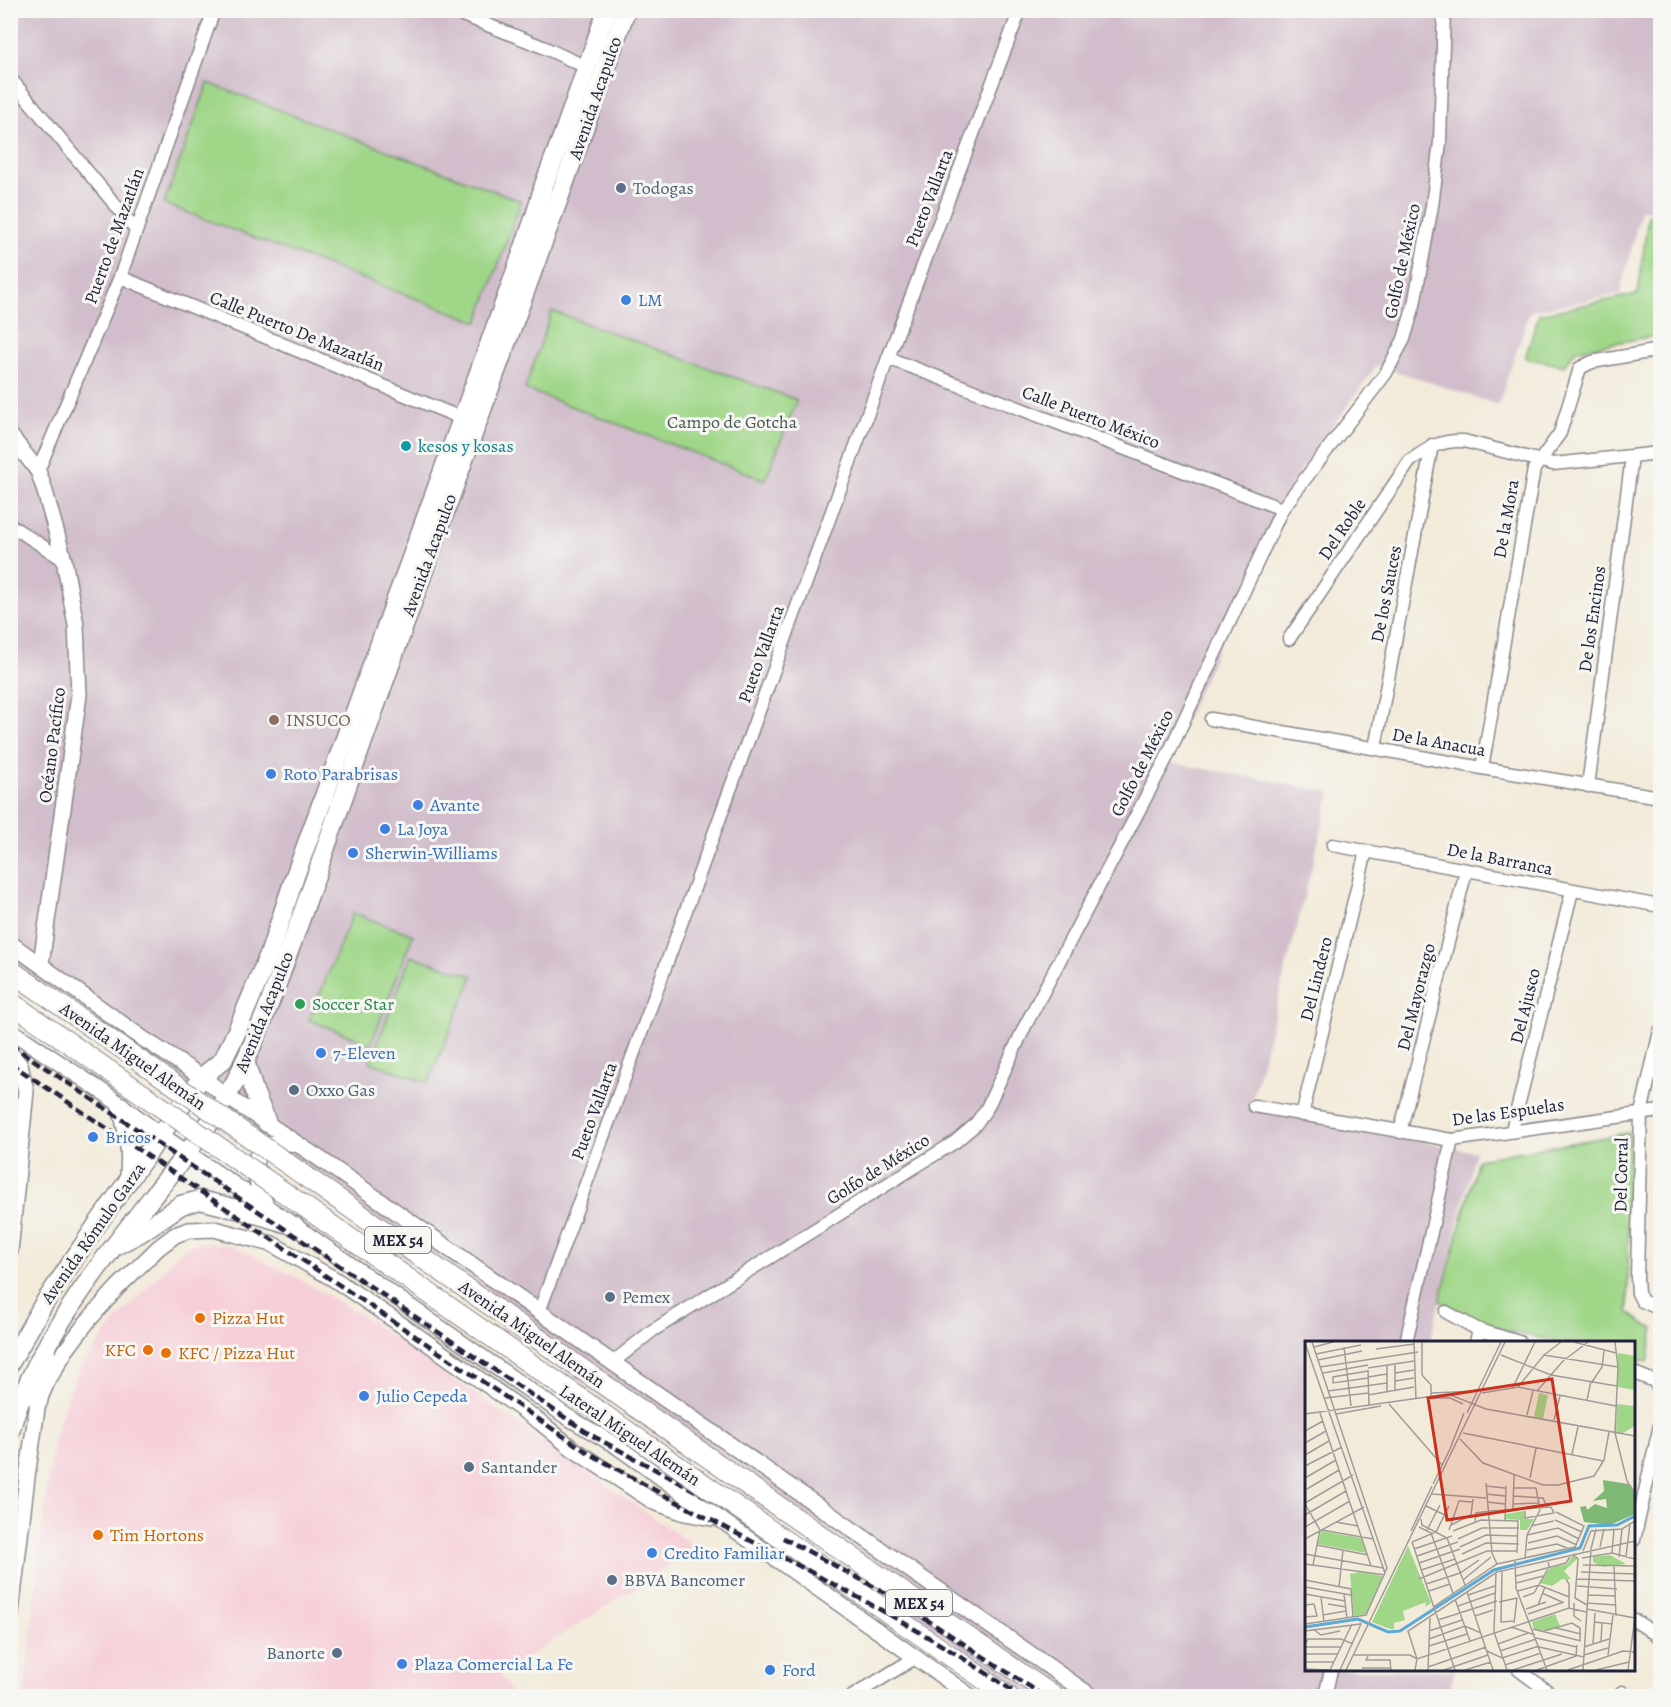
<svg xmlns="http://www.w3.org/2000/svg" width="1671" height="1707" font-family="Alegreya,serif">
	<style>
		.built { fill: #f6cfd9 }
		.industrial { fill: #d1bdcb }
		.green { fill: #9fd687; stroke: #607c61; stroke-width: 1.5 }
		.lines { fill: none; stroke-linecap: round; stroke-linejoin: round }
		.minor-casing { stroke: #8a868a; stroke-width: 15 }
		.tertiary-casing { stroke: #8a868a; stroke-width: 18 }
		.primary-casing { stroke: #8a868a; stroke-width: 21 }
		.trunk-casing { stroke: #8a868a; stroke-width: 22 }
		.minor { stroke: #fff; stroke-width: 12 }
		.tertiary { stroke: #fff; stroke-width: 15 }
		.primary { stroke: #fff; stroke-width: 18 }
		.trunk { stroke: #fff; stroke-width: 20 }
		.rail { stroke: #22223b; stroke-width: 4.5; stroke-dasharray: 9 4.5; stroke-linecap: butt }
		.trunk-bridge-casing { stroke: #8a868a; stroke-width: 22; stroke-linecap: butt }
		.trunk-bridge { stroke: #fff; stroke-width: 20 }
		.service-dot { fill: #5c6f8a; stroke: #f6f6f2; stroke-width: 2 }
		.shop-dot { fill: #3f7fe0; stroke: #f6f6f2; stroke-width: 2 }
		.culture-dot { fill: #0f9aa8; stroke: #f6f6f2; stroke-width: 2 }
		.education-dot { fill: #8d6e63; stroke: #f6f6f2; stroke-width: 2 }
		.leisure-dot { fill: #2e9e5b; stroke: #f6f6f2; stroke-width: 2 }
		.food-dot { fill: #e8710a; stroke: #f6f6f2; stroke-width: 2 }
		.labels { text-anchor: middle; stroke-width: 6; stroke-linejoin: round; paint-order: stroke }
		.shield { fill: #f6f6f2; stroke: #626272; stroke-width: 1.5 }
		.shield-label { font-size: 16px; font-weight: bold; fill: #22223b }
		.street-label { font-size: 18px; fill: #22223b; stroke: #f6f6f2 }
		.service-label { font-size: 18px; fill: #4e5e75; stroke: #f6f6f2; text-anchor: start }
		.shop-label { font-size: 18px; fill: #366cbe; stroke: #f6f6f2; text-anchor: start }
		.park-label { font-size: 18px; fill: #485852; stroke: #f6f6f2 }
		.culture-label { font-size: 18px; fill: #0d838f; stroke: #f6f6f2; text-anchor: start }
		.education-label { font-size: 18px; fill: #785e54; stroke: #f6f6f2; text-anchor: start }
		.leisure-label { font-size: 18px; fill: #27864d; stroke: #f6f6f2; text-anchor: start }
		.food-label { font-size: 18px; fill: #c56008; stroke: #f6f6f2; text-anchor: start }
		.inset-river { fill: none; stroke: #5ca9d5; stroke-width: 3 }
		.inset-road { fill: none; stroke: #9f9b9a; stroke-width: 1.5 }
		.view { fill: #c8321e; fill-opacity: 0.15; stroke: #c8321e; stroke-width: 3 }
		.inset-edge { fill: none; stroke: #22223b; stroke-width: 3 }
	</style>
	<rect width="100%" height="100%" fill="#f6f6f2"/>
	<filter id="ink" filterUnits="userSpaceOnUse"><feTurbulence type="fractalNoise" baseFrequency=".0167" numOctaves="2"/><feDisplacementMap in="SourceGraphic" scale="12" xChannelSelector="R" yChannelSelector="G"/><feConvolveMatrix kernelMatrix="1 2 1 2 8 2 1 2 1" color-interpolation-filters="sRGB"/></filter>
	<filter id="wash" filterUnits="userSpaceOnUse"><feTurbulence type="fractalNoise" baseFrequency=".008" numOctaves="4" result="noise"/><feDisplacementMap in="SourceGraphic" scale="24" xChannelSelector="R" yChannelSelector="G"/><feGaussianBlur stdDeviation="1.35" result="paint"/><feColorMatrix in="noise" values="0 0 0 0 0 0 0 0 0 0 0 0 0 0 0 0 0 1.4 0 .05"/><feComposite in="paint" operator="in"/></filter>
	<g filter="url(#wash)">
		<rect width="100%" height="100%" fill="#f3ebda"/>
		<path class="built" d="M 201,1242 L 228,1245 L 243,1251 L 298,1278 L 364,1317 L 697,1548 L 500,1675 L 514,1696 L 24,1696 L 50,1460 L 56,1430 L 70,1390 L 79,1369 L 113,1324 L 179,1253 L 190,1245 Z"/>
		<path class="industrial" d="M 11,11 L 1660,11 L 1660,212 L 1641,210 L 1620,294 L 1530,311 L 1498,405 L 1377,365 L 1291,484 L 1167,762 L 1331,792 L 1250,1109 L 1475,1152 L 1430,1342 L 1306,1342 L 1306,1670 L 1455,1670 L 1448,1696 L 1031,1696 L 11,984 Z"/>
		<g class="green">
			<path d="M 208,83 L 521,201 L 478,322 L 164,204 Z"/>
			<path d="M 1648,215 L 1660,215 L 1660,335 L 1576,350 L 1564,366 L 1525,358 L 1539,314 L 1638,294 Z"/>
			<path d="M 552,311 L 797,400 L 765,480 L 525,389 Z"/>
			<path d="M 353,913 L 413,935 L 371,1044 L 309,1020 Z"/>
			<path d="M 411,956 L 473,976 L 428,1083 L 370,1062 Z"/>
			<path d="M 1629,1133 L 1628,1311 L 1644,1325 L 1654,1328 L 1648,1362 L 1634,1359 L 1634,1342 L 1559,1342 L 1477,1325 L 1440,1301 L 1478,1159 Z"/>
		</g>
	</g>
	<g filter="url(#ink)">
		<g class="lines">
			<g class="minor-casing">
				<g id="minor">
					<path d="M 450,10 L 543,47 L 586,67"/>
					<path d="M 10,78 L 136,230"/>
					<path d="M 120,277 L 461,418"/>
					<path d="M 888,358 L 1282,509"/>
					<path d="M 38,471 L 120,277 L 214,10"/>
					<path d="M 10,525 L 64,560"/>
					<path d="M 1289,639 L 1410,461 C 1430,447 1440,440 1464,441 L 1553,464 L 1660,453"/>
					<path d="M 1211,719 L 1482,768 L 1660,797"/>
					<path d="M 1375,748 L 1432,445"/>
					<path d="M 1482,768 L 1534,469 L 1560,433 L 1580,368 L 1592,362 L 1660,350"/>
					<path d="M 1588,786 L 1632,457"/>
					<path d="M 1333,845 L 1660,906"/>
					<path d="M 1660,1031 L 1641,1113 L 1637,1277 L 1638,1293 L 1642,1301 L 1660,1309"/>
					<path d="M 1254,1106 L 1452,1140 L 1660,1111"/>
					<path d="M 1302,1115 L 1366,851"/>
					<path d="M 1512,1130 L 1572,891"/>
					<path d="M 1400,1132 L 1466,871"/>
					<path d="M 539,1312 L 888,358 L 1020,10"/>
					<path d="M 1446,1312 L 1479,1330 L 1519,1342"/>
					<path d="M 1406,1342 L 1452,1140"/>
					<path d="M 1476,1342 L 1479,1330"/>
					<path d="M 613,1362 L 652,1331 L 955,1142 L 975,1125 L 987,1108 L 1025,1026 L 1165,761 L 1282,509 L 1386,373 L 1404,339 L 1414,305 L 1432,206 L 1440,142 L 1444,10"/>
					<path d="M 1634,1373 L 1654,1381 L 1660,1390"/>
					<path d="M 1634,1540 L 1660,1425"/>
					<path d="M 1634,1620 L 1660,1637"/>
					<path d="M 1519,1670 L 1554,1696"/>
					<path d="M 853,1696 L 915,1658"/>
					<path d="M 1325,1696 L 1331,1670"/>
					<path d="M 1618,1696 L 1622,1692"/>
				</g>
			</g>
			<g class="tertiary-casing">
				<g id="tertiary">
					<path d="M 10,435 L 38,471 L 44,488 L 64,560 L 76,625 L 79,695 L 41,964"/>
					<path d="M 10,943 L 142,1038 L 202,1077 L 226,1096 L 326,1163 L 1091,1696"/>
					<path d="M 10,1030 L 106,1094 L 162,1136 L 295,1226 L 566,1416 L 615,1445 L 970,1696"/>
					<path d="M 10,1052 L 20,1065 L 26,1091 L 10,1251"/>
					<path d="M 267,1207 C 259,1190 244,1157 268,1145 C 276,1141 288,1143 297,1144"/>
					<path d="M 10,1620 L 27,1477 L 38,1402 L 47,1382 L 66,1350 L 87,1322 L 117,1288 L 158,1248 L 175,1235 L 189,1230 L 214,1229 L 272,1244 L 334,1279 L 409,1330 L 540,1422 L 573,1449 L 654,1502 L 685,1513 L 712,1518"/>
				</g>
			</g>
			<g class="primary-casing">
				<g id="primary">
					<path d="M 245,1061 L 254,1091 L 267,1123"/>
					<path d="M 121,1106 C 129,1134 132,1151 129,1180"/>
					<path d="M 117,1245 L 140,1233 L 181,1205 L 200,1200 L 249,1212 L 295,1226"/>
					<path d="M 10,1363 L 43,1305 L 96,1226 L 202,1077 L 223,1060 L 236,1033 L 270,952 L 295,876 L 513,279 L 535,216 L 544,185 L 564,132 L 607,10"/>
					<path d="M 38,1402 L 48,1357"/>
					<path d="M 10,1431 C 36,1341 104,1258 161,1186 C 188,1152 223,1109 241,1070 C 271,1006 293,939 317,873 C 345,791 374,710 403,629 C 476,422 554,217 626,10"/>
				</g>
			</g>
			<g class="trunk-casing">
				<g id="trunk">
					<path d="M 785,1511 L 1053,1696"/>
					<path d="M 771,1531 L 1008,1696"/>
				</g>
			</g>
			<use href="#minor" class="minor"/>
			<use href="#tertiary" class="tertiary"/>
			<use href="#primary" class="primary"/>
			<use href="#trunk" class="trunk"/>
			<g class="rail">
				<path d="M 10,1044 L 591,1435 L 884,1592 L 1044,1696"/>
				<path d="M 10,1063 L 584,1450 C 728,1535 883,1600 1020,1696"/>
			</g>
			<g class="trunk-bridge-casing">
				<g id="trunk-bridge">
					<path d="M 10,970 L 785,1511"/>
					<path d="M 10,1002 L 771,1531"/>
				</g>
			</g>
			<use href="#trunk-bridge" class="trunk-bridge"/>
		</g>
	</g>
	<g class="service-dot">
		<circle cx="621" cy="188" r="6"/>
		<circle cx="294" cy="1090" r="6"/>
		<circle cx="610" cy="1297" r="6"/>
		<circle cx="469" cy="1467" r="6"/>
		<circle cx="612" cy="1580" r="6"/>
		<circle cx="337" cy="1653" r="6"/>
	</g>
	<g class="shop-dot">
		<circle cx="626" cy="300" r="6"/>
		<circle cx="271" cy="774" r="6"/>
		<circle cx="418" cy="805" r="6"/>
		<circle cx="385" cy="829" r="6"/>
		<circle cx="353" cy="853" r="6"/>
		<circle cx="321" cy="1053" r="6"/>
		<circle cx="93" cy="1137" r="6"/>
		<circle cx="364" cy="1396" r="6"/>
		<circle cx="652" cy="1553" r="6"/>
		<circle cx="402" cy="1664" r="6"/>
		<circle cx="770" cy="1670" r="6"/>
	</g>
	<circle class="culture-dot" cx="406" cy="446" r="6"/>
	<circle class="education-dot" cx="274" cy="720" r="6"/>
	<circle class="leisure-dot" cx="300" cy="1004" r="6"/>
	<g class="food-dot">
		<circle cx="200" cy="1318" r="6"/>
		<circle cx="148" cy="1350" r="6"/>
		<circle cx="166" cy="1353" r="6"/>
		<circle cx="98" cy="1535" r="6"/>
	</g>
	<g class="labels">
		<g class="shield">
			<rect x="365" y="1227" width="66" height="26" rx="4.5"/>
			<rect x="886" y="1590" width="66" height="26" rx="4.5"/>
		</g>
		<g class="shield-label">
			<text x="398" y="1246">MEX 54</text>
			<text x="919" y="1609">MEX 54</text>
		</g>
		<g class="street-label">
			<text transform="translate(595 98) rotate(-71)" y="6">Avenida Acapulco</text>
			<text transform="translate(929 198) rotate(-69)" y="6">Pueto Vallarta</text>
			<text transform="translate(114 236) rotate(-70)" y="6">Puerto de Mazatlán</text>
			<text transform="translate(1402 261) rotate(-78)" y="6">Golfo de México</text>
			<text transform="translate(297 331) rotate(22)" y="6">Calle Puerto De Mazatlán</text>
			<text transform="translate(1091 417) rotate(21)" y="6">Calle Puerto México</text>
			<text transform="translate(1506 519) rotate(-80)" y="6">De la Mora</text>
			<text transform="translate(1342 529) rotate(-56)" y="6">Del Roble</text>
			<text transform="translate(429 555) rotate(-70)" y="6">Avenida Acapulco</text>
			<text transform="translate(1386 594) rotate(-79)" y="6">De los Sauces</text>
			<text transform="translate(1592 619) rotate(-82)" y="6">De los Encinos</text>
			<text transform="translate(761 654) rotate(-70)" y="6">Pueto Vallarta</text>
			<text transform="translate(1439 742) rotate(10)" y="6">De la Anacua</text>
			<text transform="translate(52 745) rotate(-83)" y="6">Océano Pacífico</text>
			<text transform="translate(1142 763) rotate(-63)" y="6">Golfo de México</text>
			<text transform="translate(1500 859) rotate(11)" y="6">De la Barranca</text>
			<text transform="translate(1316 979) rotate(-76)" y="6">Del Lindero</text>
			<text transform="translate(1416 997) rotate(-76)" y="6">Del Mayorazgo</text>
			<text transform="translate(1525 1006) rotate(-76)" y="6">Del Ajusco</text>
			<text transform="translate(264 1012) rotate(-68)" y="6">Avenida Acapulco</text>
			<text transform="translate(133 1056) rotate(35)" y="6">Avenida Miguel Alemán</text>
			<text transform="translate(594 1111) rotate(-70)" y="6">Pueto Vallarta</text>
			<text transform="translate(1508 1112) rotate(-8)" y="6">De las Espuelas</text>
			<text transform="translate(878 1169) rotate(-32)" y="6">Golfo de México</text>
			<text transform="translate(1621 1175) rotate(-89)" y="6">Del Corral</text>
			<text transform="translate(93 1233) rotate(-55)" y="6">Avenida Rómulo Garza</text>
			<text transform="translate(532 1334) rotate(35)" y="6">Avenida Miguel Alemán</text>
			<text transform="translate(630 1435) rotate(34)" y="6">Lateral Miguel Alemán</text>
		</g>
		<g class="service-label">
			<text x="633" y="194">Todogas</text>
			<text x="306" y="1096">Oxxo Gas</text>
			<text x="622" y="1303">Pemex</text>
			<text x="481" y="1473">Santander</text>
			<text x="624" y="1586">BBVA Bancomer</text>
			<text x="325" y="1659" text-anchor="end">Banorte</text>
		</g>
		<g class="shop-label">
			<text x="638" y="306">LM</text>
			<text x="283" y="780">Roto Parabrisas</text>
			<text x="430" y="811">Avante</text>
			<text x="397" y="835">La Joya</text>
			<text x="365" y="859">Sherwin-Williams</text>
			<text x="333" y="1059">7-Eleven</text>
			<text x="105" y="1143">Bricos</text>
			<text x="376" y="1402">Julio Cepeda</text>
			<text x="664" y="1559">Credito Familiar</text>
			<text x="414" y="1670">Plaza Comercial La Fe</text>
			<text x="782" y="1676">Ford</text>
		</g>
		<g class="park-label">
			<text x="732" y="428">Campo de Gotcha</text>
		</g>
		<g class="culture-label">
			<text x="418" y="452">kesos y kosas</text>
		</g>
		<g class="education-label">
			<text x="286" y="726">INSUCO</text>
		</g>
		<g class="leisure-label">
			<text x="312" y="1010">Soccer Star</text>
		</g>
		<g class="food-label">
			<text x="212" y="1324">Pizza Hut</text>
			<text x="136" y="1356" text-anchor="end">KFC</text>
			<text x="178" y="1359">KFC / Pizza Hut</text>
			<text x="110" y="1541">Tim Hortons</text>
		</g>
	</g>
	<g transform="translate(1305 1341)">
		<rect width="330" height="330" fill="#f3ebda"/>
		<path d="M 313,12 L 330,15 L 330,49 L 313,46 ZM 234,52 L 243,54 L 238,78 L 229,76 ZM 312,63 L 330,65 L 330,85 L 316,93 L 311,92 ZM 219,170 L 219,178 L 229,178 L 222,189 L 215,189 L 215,179 L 201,178 L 201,173 ZM 16,190 L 56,197 L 61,212 L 13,203 ZM 103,205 L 126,262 L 120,266 L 121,261 L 98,270 L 100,279 L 89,282 L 89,288 L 85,288 L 67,281 ZM 268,214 L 272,218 L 259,230 L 266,238 L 257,238 L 247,245 L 235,242 L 245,227 L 262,223 ZM 305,214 L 321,223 L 298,226 L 288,221 L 288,216 ZM 55,231 L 78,235 L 61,273 L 49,275 L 45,233 ZM 250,273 L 255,285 L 239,290 L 229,288 L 227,281 Z" fill="#9fd687"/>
		<path d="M 298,139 L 323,143 L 330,153 L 330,173 L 305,184 L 279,181 L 275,166 L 281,165 L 282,169 L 290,163 L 302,167 L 301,158 L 288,160 L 299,150 Z" fill="#7fb774"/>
		<path class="inset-river" d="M 0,286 L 53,278 L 83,291 L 95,290 L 189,229 L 275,207 L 284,185 L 312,184 L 330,175"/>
		<path class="inset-road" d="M 109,1 L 111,59M 117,1 L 117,34 L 126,44 L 126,56M 269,1 L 311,12M 310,1 L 313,26 L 310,92 L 322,140 L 330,152M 0,2 L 80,232M 9,6 L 28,1M 39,6 L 46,65M 71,8 L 109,3M 11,13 L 56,4M 196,14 L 246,34 L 312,45M 239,14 L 313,26M 13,19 L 57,10M 90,24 L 90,49M 82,25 L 82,50M 15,26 L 113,11M 63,27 L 109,20M 63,29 L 64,65M 63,30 L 28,36 L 28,42 L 63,37M 18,32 L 63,24M 90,32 L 109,29M 63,36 L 82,33M 90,40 L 109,37M 287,41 L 297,26 L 299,10M 213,46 L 311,65M 207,48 L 230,1M 23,50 L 82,42M 232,50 L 258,20 L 283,1M 126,52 L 171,50M 177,52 L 213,46 L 239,14 L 256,1M 63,54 L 109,46M 20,57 L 63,52M 127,57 L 145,57 L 158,63M 282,59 L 286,40M 84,63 L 137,124M 15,72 L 66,225M 162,72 L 196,1M 0,73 L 143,53 L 181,68 L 330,95M 31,73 L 76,65M 222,74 L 228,50M 249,79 L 255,55M 0,90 L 18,80M 158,92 L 298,120M 155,98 L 178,122 L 238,144 L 253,144 L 289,135 L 299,119 L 304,91M 0,102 L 21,90M 145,108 L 159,72M 267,113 L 273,86M 0,114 L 24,100M 0,125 L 37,106M 0,137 L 31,119M 225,137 L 231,107M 181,142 L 187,212 L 192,223M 128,143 L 145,108M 181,145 L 200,147M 209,147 L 231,147M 2,148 L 34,129M 127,153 L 181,157M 181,153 L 200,155M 208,155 L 238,157 L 242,166M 182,161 L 200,163M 0,162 L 48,134M 0,163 L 15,189M 208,163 L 233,162M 121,165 L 142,175M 208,168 L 209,134M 0,174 L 41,150M 116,178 L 117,184 L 142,197 L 160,244M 200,179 L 201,145M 250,179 L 277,191M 31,181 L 53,185M 170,181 L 171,172 L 185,170 L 246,166 L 249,172 L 220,177 L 220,170M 146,184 L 166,174 L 168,158M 226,185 L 249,180M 0,186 L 45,160M 114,186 L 126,192 L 148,252M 17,189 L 68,198M 122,189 L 135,164M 144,189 L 154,160 L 167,161M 106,190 L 127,145M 148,190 L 176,179 L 213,180 L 212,212M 222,194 L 253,187 L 274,198M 0,198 L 59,166M 153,198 L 177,187 L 214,187M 107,201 L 150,329M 107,201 L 131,191 L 144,165M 223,202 L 252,195 L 272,204M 12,204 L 63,214M 155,206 L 181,194 L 213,195M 295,206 L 299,188M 109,208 L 147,195M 222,209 L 252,203 L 262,207M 278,210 L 286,190 L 317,188 L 330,180M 307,212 L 309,188M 0,213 L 78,227M 157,213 L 181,202 L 214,203M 268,213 L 273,218 L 270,257 L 282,264M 112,215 L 153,201M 314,216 L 317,188M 321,216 L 325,182M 277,217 L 307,212 L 330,218M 220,218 L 222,194 L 235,169 L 231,147M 210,220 L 211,247 L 242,329M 114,222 L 155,208M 0,223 L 80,234M 8,224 L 15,189M 278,224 L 330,225M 309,225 L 311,275M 116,229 L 150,218M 197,231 L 196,281 L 210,280M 276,231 L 330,233M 191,232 L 189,291 L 202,329M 211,235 L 261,222 L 266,214M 114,238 L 182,210 L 212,210M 261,238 L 264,243 L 264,267M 271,238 L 330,240M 0,239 L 46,248 L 48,276M 158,239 L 186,216M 211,242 L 238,235M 121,243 L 155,232 L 174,219M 272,245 L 312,248M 0,246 L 46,254M 34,246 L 38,209M 124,250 L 145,243M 213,250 L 234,244 L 264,256M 162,251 L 188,329M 237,252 L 257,261M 0,253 L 40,260M 39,253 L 42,277M 163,254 L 190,245M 283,254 L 311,255M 16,256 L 19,281M 218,256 L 229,252 L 244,226 L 243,219M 150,258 L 165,300M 194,261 L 212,257M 269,262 L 269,275 L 276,280M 282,262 L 310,264M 23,263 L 41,266M 0,264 L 9,263 L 12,275 L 0,276M 233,264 L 240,246M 153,265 L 190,252M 128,266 L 192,223 L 270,206 L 279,185 L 251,171M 221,268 L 241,261M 282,268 L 330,277M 223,273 L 259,261M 18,274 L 41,270M 170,275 L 188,269M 133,279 L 192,260M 289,281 L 307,283M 209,282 L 212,257M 0,283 L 61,274 L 82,227 L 7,1M 206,286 L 230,294M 251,287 L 276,293M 8,288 L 16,294 L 35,290M 228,288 L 276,300M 0,290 L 56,283 L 35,329M 124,290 L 157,279M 239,290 L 267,282 L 275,287 L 275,300M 231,297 L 272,306M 124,298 L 160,285 L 176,292M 296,301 L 297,282M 0,303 L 3,298 L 36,298 L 48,303M 193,303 L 223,292M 288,303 L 290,272M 124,305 L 162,293M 0,306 L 36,306M 234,306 L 279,316M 279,306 L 304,298M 182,310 L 197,317 L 234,305M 195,310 L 231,298M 0,313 L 33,313M 48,314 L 105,314 L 112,318 L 264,267 L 281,271M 279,314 L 303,307M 303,314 L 308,274M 63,315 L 61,319 L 85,319 L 86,329M 0,321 L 29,321M 200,324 L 236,312M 123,326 L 181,306M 57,327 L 86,327M 0,328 L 24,329M 25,329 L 47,283M 41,329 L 200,1M 110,329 L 112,318 L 103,290 L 192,231 L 330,200M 123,329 L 125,277M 139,329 L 183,314M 160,329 L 186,321M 208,329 L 257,313M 232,329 L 271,315 L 272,304M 263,329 L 318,310 L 330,311M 278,329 L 286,208 L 291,188M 291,329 L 324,321M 323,329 L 330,276"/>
		<path class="view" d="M 247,38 L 266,160 L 142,179 L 123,57 Z"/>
		<rect width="330" height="330" class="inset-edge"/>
	</g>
	<rect width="1671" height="1707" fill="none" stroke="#f6f6f2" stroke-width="36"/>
</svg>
